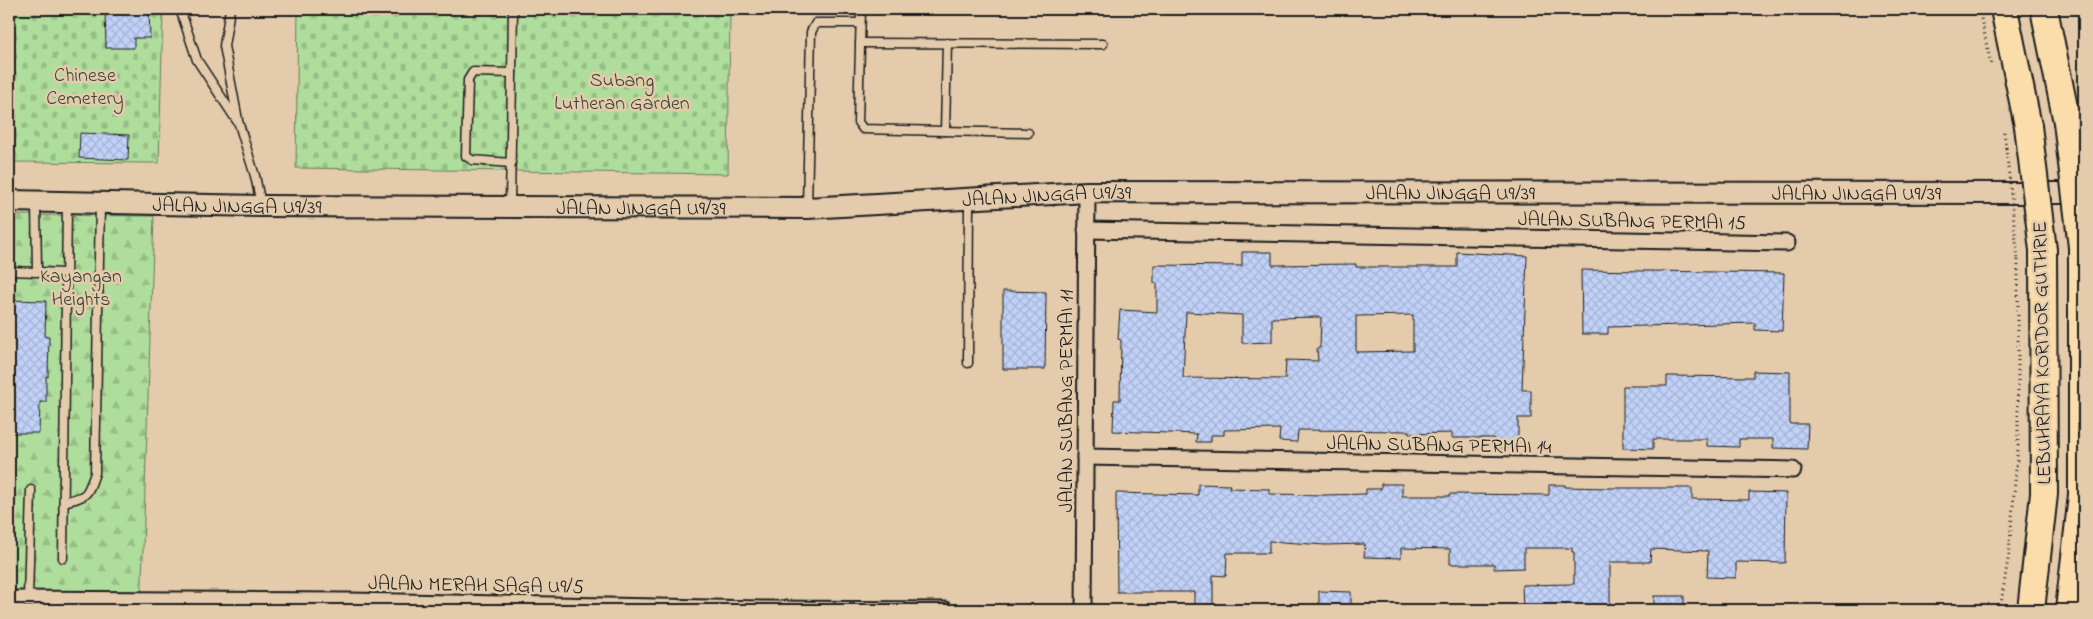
<svg xmlns="http://www.w3.org/2000/svg" width="2093" height="619" font-family="'Indie Flower',sans-serif">
	<style>
		.forest { fill: url(#forest-firs); stroke: #667c5c }
		.cemetery { fill: url(#cemetery-stones); stroke: #667c5c }
		.building { fill: url(#building-cross-hatch); stroke: #1c1c1c; fill-rule: evenodd }
		.lines { fill: none; stroke-linecap: round; stroke-linejoin: round }
		.lane-casing { stroke: #1c1c1c; stroke-width: 11 }
		.street-casing { stroke: #1c1c1c; stroke-width: 19 }
		.secondary-casing { stroke: #1c1c1c; stroke-width: 24 }
		.highway-casing { stroke: #1c1c1c; stroke-width: 30 }
		.path { stroke: #1c1c1c; stroke-width: 3; stroke-dasharray: 1 4; stroke-linecap: butt }
		.lane { stroke: #e3cbac; stroke-width: 8 }
		.street { stroke: #e3cbac; stroke-width: 15 }
		.secondary { stroke: #e3cbac; stroke-width: 20 }
		.highway { stroke: #faddab; stroke-width: 26 }
		.highway-bridge-casing { stroke: #1c1c1c; stroke-width: 30; stroke-linecap: butt }
		.path-bridge { stroke: #1c1c1c; stroke-width: 3; stroke-dasharray: 1 4; stroke-linecap: butt }
		.highway-bridge { stroke: #faddab; stroke-width: 26 }
		.labels { text-anchor: middle; stroke-width: 5; stroke-linejoin: round; paint-order: stroke }
		.park-label { font-size: 20px; fill: #394336; stroke: #e3cbac }
		.street-label { font-size: 20px; fill: #1c1c1c; stroke: #e3cbac }
	</style>
	<defs>
		<pattern id="forest-firs" width="22" height="20" patternUnits="userSpaceOnUse" patternTransform="scale(1.25)"><rect width="22" height="20" fill="#afdd9c"/><path d="M5 1l3.5 6h-7zM16 11l3.5 6h-7z" fill="#96bd86"/></pattern>
		<pattern id="cemetery-stones" width="16" height="16" patternUnits="userSpaceOnUse" patternTransform="scale(1.25)"><rect width="16" height="16" fill="#afdd9c"/><path d="M2 7V4a2 2 0 0 1 4 0v3zM10 15v-3a2 2 0 0 1 4 0v3z" fill="#96bd86"/></pattern>
		<pattern id="building-cross-hatch" width="8" height="8" patternUnits="userSpaceOnUse" patternTransform="scale(1.25)"><rect width="8" height="8" fill="#c1d1f7"/><path d="M0 0l8 8M0 8l8-8" fill="none" stroke="#a5b3d3"/></pattern>
	</defs>
	<rect width="100%" height="100%" fill="#e3cbac"/>
	<filter id="ink" filterUnits="userSpaceOnUse"><feTurbulence type="fractalNoise" baseFrequency=".02" numOctaves="2"/><feDisplacementMap in="SourceGraphic" scale="10" xChannelSelector="R" yChannelSelector="G"/><feConvolveMatrix kernelMatrix="1 2 1 2 8 2 1 2 1" color-interpolation-filters="sRGB"/></filter>
	<g filter="url(#ink)">
		<path class="forest" d="M 9,215 L 154,216 L 141,610 L 9,610 Z"/>
		<g class="cemetery">
			<path d="M 9,9 L 163,9 L 159,163 L 9,162 Z"/>
			<path d="M 298,9 L 730,9 L 728,174 L 296,168 Z"/>
		</g>
		<g class="building">
			<path d="M 105,9 L 149,9 L 150,38 L 134,38 L 134,48 L 106,48 Z"/>
			<path d="M 80,133 L 129,135 L 128,160 L 79,158 Z"/>
			<path d="M 1242,252 L 1272,252 L 1272,265 L 1356,264 L 1356,267 L 1457,267 L 1457,252 L 1527,256 L 1522,390 L 1531,390 L 1531,418 L 1518,418 L 1518,448 L 1494,448 L 1494,438 L 1452,438 L 1452,433 L 1409,434 L 1409,431 L 1298,430 L 1297,442 L 1279,441 L 1280,429 L 1224,430 L 1224,435 L 1211,435 L 1211,442 L 1196,442 L 1197,434 L 1113,431 L 1114,400 L 1120,400 L 1121,340 L 1118,339 L 1120,310 L 1157,312 L 1157,283 L 1154,283 L 1154,265 L 1242,266 ZM 1186,312 L 1242,315 L 1242,343 L 1272,342 L 1272,318 L 1321,317 L 1320,348 L 1317,348 L 1318,361 L 1286,360 L 1285,379 L 1183,378 ZM 1413,315 L 1413,351 L 1356,352 L 1356,316 Z"/>
			<path d="M 1581,270 L 1784,273 L 1782,331 L 1755,330 L 1755,323 L 1608,327 L 1608,334 L 1582,334 Z"/>
			<path d="M 1003,291 L 1046,292 L 1045,369 L 1003,369 Z"/>
			<path d="M 9,300 L 46,301 L 45,337 L 49,337 L 48,377 L 46,376 L 46,402 L 40,402 L 39,433 L 9,433 Z"/>
			<path d="M 1753,371 L 1790,372 L 1790,424 L 1808,424 L 1807,449 L 1773,448 L 1773,439 L 1739,439 L 1739,447 L 1707,446 L 1707,439 L 1653,439 L 1653,449 L 1623,448 L 1623,386 L 1667,386 L 1667,376 L 1753,377 Z"/>
			<path d="M 1198,484 L 1230,485 L 1229,488 L 1269,489 L 1269,494 L 1325,495 L 1366,494 L 1366,489 L 1381,489 L 1381,484 L 1402,484 L 1402,496 L 1450,496 L 1450,494 L 1549,495 L 1549,485 L 1565,485 L 1565,487 L 1610,488 L 1692,488 L 1692,499 L 1749,500 L 1749,492 L 1786,493 L 1785,563 L 1736,562 L 1736,578 L 1707,577 L 1708,551 L 1651,549 L 1650,562 L 1610,562 L 1610,610 L 1523,610 L 1522,585 L 1574,584 L 1574,552 L 1572,552 L 1572,548 L 1524,548 L 1524,568 L 1494,569 L 1494,564 L 1450,564 L 1450,549 L 1401,548 L 1401,558 L 1364,557 L 1365,544 L 1325,545 L 1269,541 L 1269,553 L 1227,553 L 1226,576 L 1213,575 L 1213,610 L 1194,610 L 1194,592 L 1117,592 L 1116,493 L 1198,495 Z"/>
			<path d="M 1319,591 L 1351,592 L 1351,610 L 1319,610 Z"/>
			<rect x="1654" y="596" width="30" height="14"/>
		</g>
		<g class="lines">
			<g class="lane-casing">
				<g id="lane">
					<path d="M 180,9 L 197,60 L 239,124 L 255,176 L 261,204"/>
					<path d="M 230,9 L 224,46 L 238,120"/>
					<path d="M 861,9 L 858,122 L 863,129 L 1028,133"/>
					<path d="M 860,43 L 1103,44"/>
					<path d="M 945,131 L 947,43"/>
					<path d="M 511,163 L 472,160 L 466,156 L 468,80 L 473,72 L 512,73"/>
					<path d="M 36,202 L 37,271"/>
					<path d="M 510,206 L 513,9"/>
					<path d="M 807,206 L 811,32 L 816,23 L 860,23"/>
					<path d="M 9,271 L 66,273"/>
					<path d="M 968,363 L 969,200"/>
					<path d="M 64,502 C 88,496 87,496 95,473 L 100,205"/>
					<path d="M 63,558 L 67,204"/>
					<path d="M 28,599 L 31,490"/>
				</g>
			</g>
			<g class="street-casing">
				<g id="street">
					<path d="M 1086,230 L 1787,243"/>
					<path d="M 1085,457 L 1793,470"/>
					<path d="M 9,599 L 350,601 L 762,609 L 945,610"/>
					<path d="M 1084,610 L 1087,192"/>
				</g>
			</g>
			<g class="secondary-casing">
				<g id="secondary">
					<path id="s1" d="M 9,201 L 261,206 L 807,208 L 1087,192 L 2084,193"/>
				</g>
			</g>
			<g class="highway-casing">
				<g id="highway">
					<path d="M 2004,9 L 2028,126"/>
					<path d="M 2044,9 L 2067,122"/>
					<path d="M 2031,610 L 2044,494 L 2043,250"/>
					<path d="M 2069,610 L 2082,495 L 2082,247"/>
				</g>
			</g>
			<g class="path">
				<path d="M 1979,9 L 1991,64"/>
				<path d="M 2077,9 L 2084,44"/>
				<path d="M 2004,132 L 2006,148"/>
				<path d="M 2000,610 L 2009,553 L 2018,446 L 2018,260"/>
			</g>
			<use href="#lane" class="lane"/>
			<use href="#street" class="street"/>
			<use href="#secondary" class="secondary"/>
			<use href="#highway" class="highway"/>
			<g class="highway-bridge-casing">
				<g id="highway-bridge">
					<path d="M 2067,122 L 2082,247"/>
					<path d="M 2028,126 L 2043,250"/>
				</g>
			</g>
			<path class="path-bridge" d="M 2006,148 L 2018,260"/>
			<use href="#highway-bridge" class="highway-bridge"/>
		</g>
	</g>
	<g class="labels">
		<g class="park-label">
			<text x="85" y="81">Chinese<tspan x="85" dy="23">Cemetery</tspan></text>
			<text x="622" y="86">Subang<tspan x="622" dy="23">Lutheran Garden</tspan></text>
			<text x="81" y="282">Kayangan<tspan x="81" dy="23">Heights</tspan></text>
		</g>
		<g class="street-label">
			<text dy="7" stroke="none"><textPath href="#s1" startOffset="1442">JALAN JINGGA U9/39</textPath></text>
			<text dy="7" stroke="none"><textPath href="#s1" startOffset="1848">JALAN JINGGA U9/39</textPath></text>
			<text dy="7" stroke="none"><textPath href="#s1" startOffset="1038">JALAN JINGGA U9/39</textPath></text>
			<text dy="7" stroke="none"><textPath href="#s1" startOffset="228">JALAN JINGGA U9/39</textPath></text>
			<text dy="7" stroke="none"><textPath href="#s1" startOffset="632">JALAN JINGGA U9/39</textPath></text>
			<text transform="translate(1632 220) rotate(1)" y="7">JALAN SUBANG PERMAI 15</text>
			<text transform="translate(2041 353) rotate(-91)" y="7">LEBUHRAYA KORIDOR GUTHRIE</text>
			<text transform="translate(1065 401) rotate(-90)" y="7">JALAN SUBANG PERMAI 11</text>
			<text transform="translate(1439 444) rotate(1)" y="7">JALAN SUBANG PERMAI 14</text>
			<text transform="translate(476 584) rotate(1)" y="7">JALAN MERAH SAGA U9/5</text>
		</g>
	</g>
	<rect width="2093" height="619" fill="none" stroke="#e3cbac" stroke-width="30"/>
	<rect x="15" y="15" width="2063" height="589" fill="none" stroke="#1c1c1c" stroke-width="2" filter="url(#ink)"/>
</svg>
